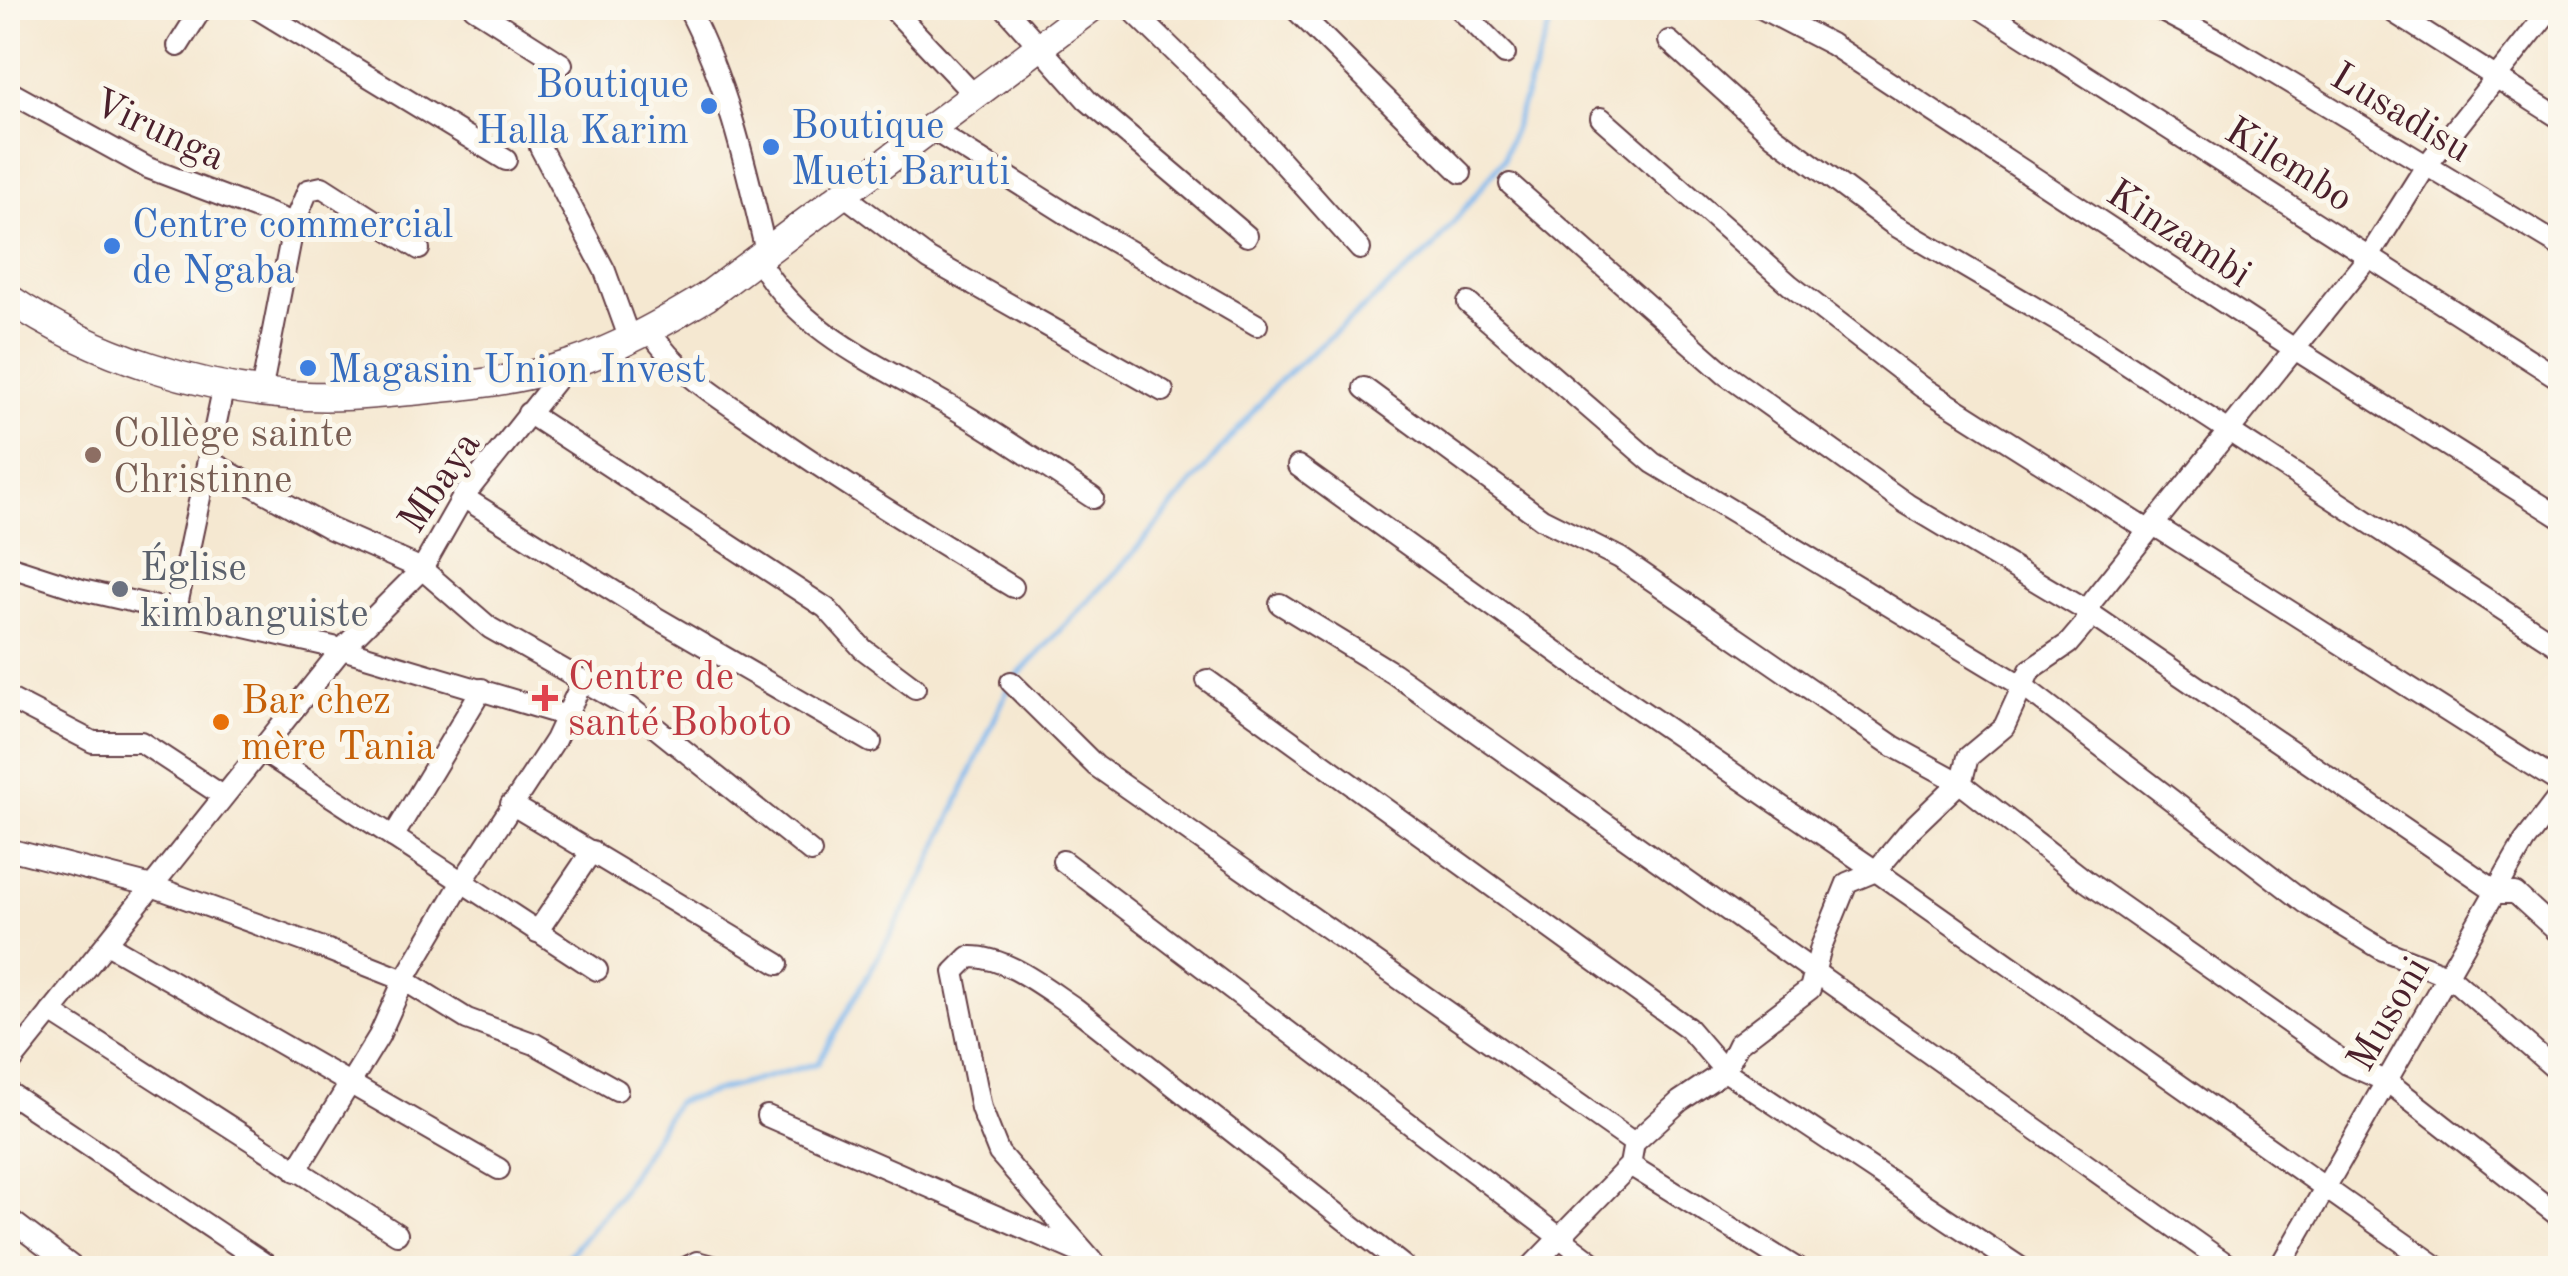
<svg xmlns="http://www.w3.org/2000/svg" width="2568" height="1276" font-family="'Old Standard TT',serif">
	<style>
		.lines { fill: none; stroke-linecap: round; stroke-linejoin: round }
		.stream { stroke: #7cb6ed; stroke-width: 5 }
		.minor-casing { stroke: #643d44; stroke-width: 24 }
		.highway-casing { stroke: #643d44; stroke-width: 31 }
		.minor { stroke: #fff; stroke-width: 20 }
		.highway { stroke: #fff; stroke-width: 28 }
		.shop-dot { fill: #3f7fe0; stroke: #fbf7ec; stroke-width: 4 }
		.education-dot { fill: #8d6e63; stroke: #fbf7ec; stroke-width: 4 }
		.worship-dot { fill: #6b7280; stroke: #fbf7ec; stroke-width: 4 }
		.health-dot { fill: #e0444e; stroke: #fbf7ec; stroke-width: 4 }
		.food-dot { fill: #e8710a; stroke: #fbf7ec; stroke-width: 4 }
		.labels { text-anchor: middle; stroke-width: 10; stroke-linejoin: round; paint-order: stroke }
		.shop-label { font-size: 40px; fill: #366cbe; stroke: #fbf7ec; text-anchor: start }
		.street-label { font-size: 40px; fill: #4a1f2b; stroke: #fbf7ec }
		.education-label { font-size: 40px; fill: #785e54; stroke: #fbf7ec; text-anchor: start }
		.worship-label { font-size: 40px; fill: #5b616d; stroke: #fbf7ec; text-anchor: start }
		.health-label { font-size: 40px; fill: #be3a42; stroke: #fbf7ec; text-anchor: start }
		.food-label { font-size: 40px; fill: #c56008; stroke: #fbf7ec; text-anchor: start }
	</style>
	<rect width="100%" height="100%" fill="#fbf7ec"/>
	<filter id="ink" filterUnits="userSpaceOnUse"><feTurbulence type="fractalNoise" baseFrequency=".01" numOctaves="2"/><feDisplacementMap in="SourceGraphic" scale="20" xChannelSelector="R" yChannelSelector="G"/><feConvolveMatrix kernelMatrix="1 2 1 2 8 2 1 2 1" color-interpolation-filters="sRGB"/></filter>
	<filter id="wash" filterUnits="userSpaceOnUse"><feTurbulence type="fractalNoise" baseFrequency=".0048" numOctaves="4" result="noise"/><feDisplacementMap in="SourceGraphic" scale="40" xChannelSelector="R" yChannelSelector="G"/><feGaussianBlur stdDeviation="2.25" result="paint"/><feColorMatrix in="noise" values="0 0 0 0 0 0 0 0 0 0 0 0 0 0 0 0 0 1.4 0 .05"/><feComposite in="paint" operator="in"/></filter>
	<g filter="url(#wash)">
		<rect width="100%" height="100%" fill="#f5e8d1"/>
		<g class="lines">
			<g class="stream">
				<path d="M 1013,680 L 1127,560 L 1279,381 L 1434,247 L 1503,160 L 1554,13 L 1560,8"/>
				<path d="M 558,1268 L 617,1198 L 676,1102 L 818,1063 L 925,874 L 1008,689"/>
			</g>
		</g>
	</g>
	<g filter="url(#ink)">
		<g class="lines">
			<g class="minor-casing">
				<g id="minor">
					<path d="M 256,8 L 506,160"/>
					<path d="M 474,8 L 562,64"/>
					<path d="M 688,8 C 728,84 747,171 767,256"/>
					<path d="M 892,8 L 975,96"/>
					<path d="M 1005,8 L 1087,100 L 1247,236"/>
					<path d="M 1130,8 L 1241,116 L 1360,249"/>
					<path d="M 1294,8 L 1461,173"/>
					<path d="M 1459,8 L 1505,54"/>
					<path d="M 1761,8 L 1831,44 L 2293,348 L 2560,517"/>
					<path d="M 1980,8 L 2560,379"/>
					<path d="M 2156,8 L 2229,46 L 2560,246"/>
					<path d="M 2387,8 L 2560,118"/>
					<path d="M 1669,41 L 1774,136 L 1894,225 L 2088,339 L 2560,647"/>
					<path d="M 178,46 L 202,8"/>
					<path d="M 8,91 L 148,168 L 294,223 L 261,392"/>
					<path d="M 1601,118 L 1790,285 L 1922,387 L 2148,530"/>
					<path d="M 930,128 L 1078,221 L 1257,325"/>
					<path d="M 540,147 L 605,271 L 630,340"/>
					<path d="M 1510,184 L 1725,374 L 1907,504 L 2088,612 L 2499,893 L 2515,893 L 2560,934"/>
					<path d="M 845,196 L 929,259 L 1163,391"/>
					<path d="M 294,223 L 308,190 L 322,187 L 419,249"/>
					<path d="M 759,261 C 804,339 892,370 965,415 C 1008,441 1051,470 1093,498"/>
					<path d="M 1468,303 L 1653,463 L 2024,687 L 2306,903 L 2383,950 L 2449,976 L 2560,1073"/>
					<path d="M 650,331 C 677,373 718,397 759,425 C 842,483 927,535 1013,587"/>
					<path d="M 1364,388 L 1542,519 L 1620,558 L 1893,746 L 1959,782 L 2086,881 L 2347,1064 L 2388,1082 L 2560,1217"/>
					<path d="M 528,413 L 826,608 L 863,649 L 915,688"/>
					<path d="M 209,461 L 331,529 L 422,569 L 490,628 L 631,708 L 811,852"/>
					<path d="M 1298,466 L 1586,673 L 1876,871 L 2439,1268"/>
					<path d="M 463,497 L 655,617 L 871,742"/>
					<path d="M 2154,525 L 2560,783"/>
					<path d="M 8,566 L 82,590 L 342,649 L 567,716"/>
					<path d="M 1280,604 L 1393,673 L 2232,1268"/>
					<path d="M 176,610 L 224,385"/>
					<path d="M 1207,680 L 1688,1028 L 1725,1071 L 2021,1268"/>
					<path d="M 1011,682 L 1096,766 L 1634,1143"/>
					<path d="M 8,698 L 93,742 L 141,742 L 223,796"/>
					<path d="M 262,751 L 597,970"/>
					<path d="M 511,804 L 778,964"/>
					<path d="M 393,837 L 482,689"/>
					<path d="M 8,849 L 152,886 L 323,948 L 404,980 L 467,1019 L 535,1044 L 617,1090"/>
					<path d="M 1063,861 L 1600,1268"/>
					<path d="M 537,932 L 592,851"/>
					<path d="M 109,945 L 499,1169"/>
					<path d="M 51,1012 L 397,1234"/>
					<path d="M 8,1066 L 342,649 L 422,569 L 463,497 L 568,365"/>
					<path d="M 8,1092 L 271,1268"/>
					<path d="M 767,1116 L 1083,1254"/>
					<path d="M 1630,1165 L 1796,1268"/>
					<path d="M 296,1171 L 379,1036 L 404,980 L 462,882 L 555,740 L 583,680"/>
					<path d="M 8,1218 L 74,1268"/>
					<path d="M 685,1268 L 697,1262 L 719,1268"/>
					<path d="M 1099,1268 L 999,1153 L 981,1108 L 954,972 L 969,957 C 1005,955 1046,989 1075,1008 L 1406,1268"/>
					<path d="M 1530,1268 L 1630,1165 L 1634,1143 L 1680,1101 L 1725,1071 L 1738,1044 L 1810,989 L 1821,947 L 1847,883 L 1876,871 L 1911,829 L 1962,780 L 1968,757 L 2004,727 L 2030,670 L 2068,644 L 2085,624 L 2093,600 L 2370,255 L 2426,166 L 2551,8"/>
					<path d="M 2279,1268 L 2524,842 L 2560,795"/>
				</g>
			</g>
			<g class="highway-casing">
				<path id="highway" d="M 8,298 C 92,355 205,392 307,396 C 345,398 383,393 421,390 C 472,385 521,380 570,364 C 619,348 663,323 706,297 L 1091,8"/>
			</g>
			<use href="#minor" class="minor"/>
			<use href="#highway" class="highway"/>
		</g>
	</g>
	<g class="shop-dot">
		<circle cx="709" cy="106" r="10"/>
		<circle cx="771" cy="147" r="10"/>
		<circle cx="112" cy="246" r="10"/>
		<circle cx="308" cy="368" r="10"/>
	</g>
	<circle class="education-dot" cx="93" cy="455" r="10"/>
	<circle class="worship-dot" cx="120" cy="589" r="10"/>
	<path class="health-dot" d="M540 683h10v10h10v10h-10v10h-10v-10h-10v-10h10z"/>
	<circle class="food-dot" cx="221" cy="722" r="10"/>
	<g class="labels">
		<g class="shop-label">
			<text x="689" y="97" text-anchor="end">Boutique<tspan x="689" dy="46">Halla Karim</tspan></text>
			<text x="791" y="138">Boutique<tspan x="791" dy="46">Mueti Baruti</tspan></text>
			<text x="132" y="237">Centre commercial<tspan x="132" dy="46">de Ngaba</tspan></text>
			<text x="328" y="382">Magasin Union Invest</text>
		</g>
		<g class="street-label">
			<text transform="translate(2402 111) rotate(31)" y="14">Lusadisu</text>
			<text transform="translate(160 128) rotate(25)" y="14">Virunga</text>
			<text transform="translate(2290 163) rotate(32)" y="14">Kilembo</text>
			<text transform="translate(2180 232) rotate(33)" y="14">Kinzambi</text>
			<text transform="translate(438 481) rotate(-56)" y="14">Mbaya</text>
			<text transform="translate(2387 1013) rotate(-60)" y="14">Musoni</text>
		</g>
		<g class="education-label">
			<text x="113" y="446">Collège sainte<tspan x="113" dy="46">Christinne</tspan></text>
		</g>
		<g class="worship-label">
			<text x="140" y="580">Église<tspan x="140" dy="46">kimbanguiste</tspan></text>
		</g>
		<g class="health-label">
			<text x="568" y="689">Centre de<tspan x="568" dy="46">santé Boboto</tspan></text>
		</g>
		<g class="food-label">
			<text x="241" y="713">Bar chez<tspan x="241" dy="46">mère Tania</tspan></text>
		</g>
	</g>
	<rect width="2568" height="1276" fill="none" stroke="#fbf7ec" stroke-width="40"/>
</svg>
